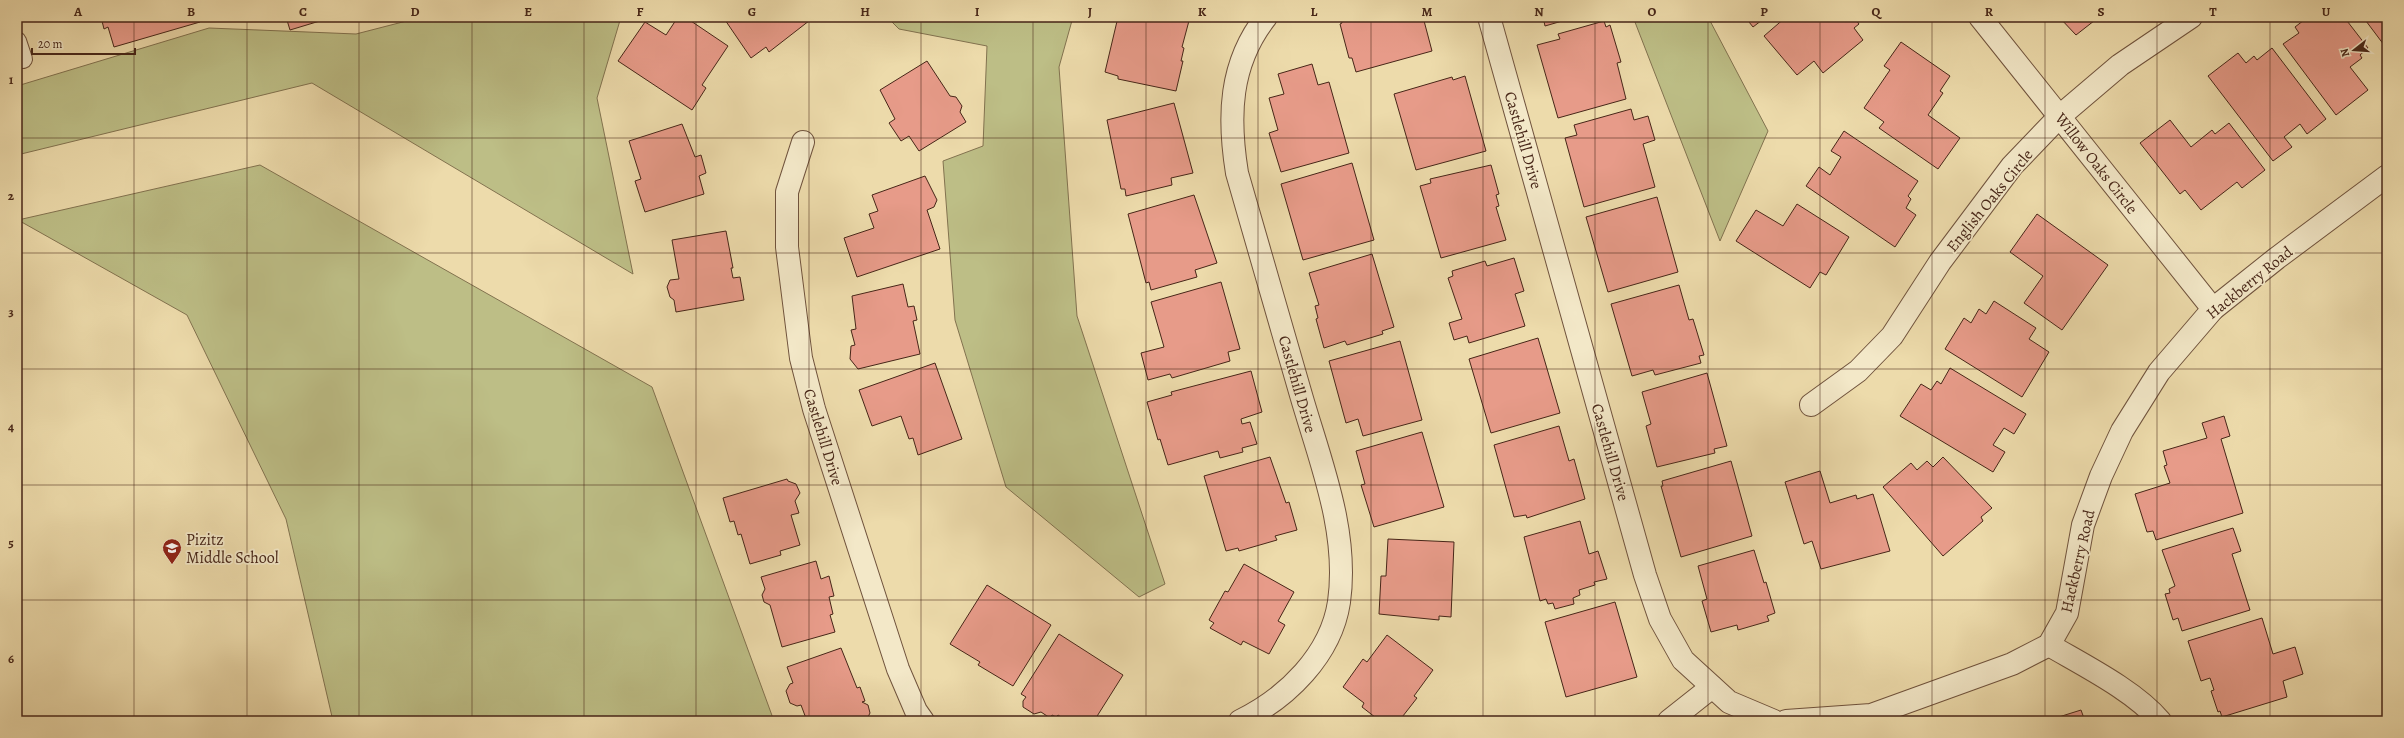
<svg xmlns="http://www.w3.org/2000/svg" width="2404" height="738" font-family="Alegreya,serif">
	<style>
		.green { fill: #bdbe86; stroke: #82724f }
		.building { fill: #e79b89; stroke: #472618 }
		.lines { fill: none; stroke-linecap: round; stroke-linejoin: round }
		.lane-casing { stroke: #70533d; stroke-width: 20 }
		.street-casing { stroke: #70533d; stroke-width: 24 }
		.lane { stroke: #f3e8c8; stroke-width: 18 }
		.street { stroke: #f3e8c8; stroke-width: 22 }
		.grid { fill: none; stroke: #472618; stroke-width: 1; stroke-opacity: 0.55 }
		.labels { text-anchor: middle; stroke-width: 3.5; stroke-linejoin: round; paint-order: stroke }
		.street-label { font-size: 16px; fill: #472618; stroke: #f3e8c8 }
		.poi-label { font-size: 16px; fill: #472618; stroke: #f3e8c8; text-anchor: start }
		.neatline { fill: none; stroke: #472618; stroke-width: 1.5 }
		.grid-label { font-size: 13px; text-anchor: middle; font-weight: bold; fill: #472618 }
	</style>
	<rect width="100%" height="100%" fill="#eddbab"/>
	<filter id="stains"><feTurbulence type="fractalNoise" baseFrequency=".005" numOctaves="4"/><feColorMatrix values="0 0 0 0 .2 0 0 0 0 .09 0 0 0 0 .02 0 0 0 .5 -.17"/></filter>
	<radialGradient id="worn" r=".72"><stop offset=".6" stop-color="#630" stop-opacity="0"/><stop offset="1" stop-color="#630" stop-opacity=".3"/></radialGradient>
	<g class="green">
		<path d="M 422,17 L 621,17 L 597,98 L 633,274 L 312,83 L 17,155 L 17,86 L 209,28 L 356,34 Z"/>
		<path d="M 887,17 L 1073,17 L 1059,67 L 1077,316 L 1165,584 L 1139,597 L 1006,487 L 955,320 L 943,161 L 983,146 L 987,46 L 899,29 Z"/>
		<path d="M 1633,17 L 1708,17 L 1768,131 L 1720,241 Z"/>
		<path d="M 260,165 L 652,387 L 774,721 L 333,721 L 286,519 L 187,315 L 18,220 Z"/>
	</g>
	<g class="building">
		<path d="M 101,17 L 198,17 L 200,22 L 114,47 L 108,27 L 104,29 Z"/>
		<path d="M 286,17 L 333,17 L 290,30 Z"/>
		<path d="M 678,17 L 685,17 L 728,46 L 702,85 L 706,88 L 692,110 L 618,61 L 645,22 L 666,35 Z"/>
		<path d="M 723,17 L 814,17 L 769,52 L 766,47 L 751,58 Z"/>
		<path d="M 1118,17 L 1190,17 L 1182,47 L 1184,48 L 1181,61 L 1183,61 L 1176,91 L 1118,79 L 1118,76 L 1105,72 Z"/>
		<path d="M 1341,17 L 1423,17 L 1432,51 L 1356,72 L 1352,58 L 1349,58 L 1340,24 L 1342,23 Z"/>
		<path d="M 1543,17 L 1576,17 L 1545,26 Z"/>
		<path d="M 1745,17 L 1766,17 L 1753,27 Z"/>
		<path d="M 1786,17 L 1854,17 L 1859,24 L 1854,28 L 1863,40 L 1823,73 L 1814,61 L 1797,75 L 1764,36 Z"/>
		<path d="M 2059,17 L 2099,17 L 2076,35 Z"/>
		<path d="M 2308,17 L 2344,17 L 2368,48 L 2360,55 L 2362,58 L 2350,67 L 2368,90 L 2336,115 L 2283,44 L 2299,33 L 2295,27 Z"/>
		<path d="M 2363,17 L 2387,17 L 2387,49 Z"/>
		<path d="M 1604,21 L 1606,27 L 1610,25 L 1621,62 L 1617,63 L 1626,99 L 1558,118 L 1537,45 L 1560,39 L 1558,34 Z"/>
		<path d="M 1901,42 L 1950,76 L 1940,91 L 1943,93 L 1928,115 L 1960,138 L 1938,169 L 1879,128 L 1884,122 L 1864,108 L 1890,70 L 1884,66 Z"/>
		<path d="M 2272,48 L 2326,119 L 2307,134 L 2300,124 L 2284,137 L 2292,147 L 2273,161 L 2208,76 L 2238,53 L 2246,63 L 2254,56 L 2257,60 Z"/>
		<path d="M 927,61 L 950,96 L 956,97 L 962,106 L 960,112 L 966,122 L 919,151 L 909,136 L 901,141 L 889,123 L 895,119 L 880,90 Z"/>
		<path d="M 1312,64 L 1318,85 L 1329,82 L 1349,153 L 1281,172 L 1269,133 L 1278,130 L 1269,98 L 1284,94 L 1278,74 Z"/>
		<path d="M 1465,76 L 1486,151 L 1416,170 L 1394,94 L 1452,77 L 1453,80 Z"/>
		<path d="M 1174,103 L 1193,173 L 1171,178 L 1172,185 L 1126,196 L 1125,189 L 1121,189 L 1107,120 Z"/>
		<path d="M 1631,109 L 1634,120 L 1648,116 L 1655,140 L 1643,144 L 1655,187 L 1584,207 L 1565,138 L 1577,135 L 1574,125 Z"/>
		<path d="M 2170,120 L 2191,147 L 2212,130 L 2215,134 L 2229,123 L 2265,170 L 2242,188 L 2237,182 L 2201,210 L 2185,190 L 2180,194 L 2140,143 Z"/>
		<path d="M 682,124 L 695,157 L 701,155 L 706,173 L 699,176 L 704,194 L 645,212 L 635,181 L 641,179 L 629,141 Z"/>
		<path d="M 1844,131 L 1918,181 L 1908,196 L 1911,199 L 1906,208 L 1916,215 L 1895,247 L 1806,186 L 1819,167 L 1830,175 L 1841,157 L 1831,151 Z"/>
		<path d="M 1352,163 L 1374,240 L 1303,260 L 1281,184 Z"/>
		<path d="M 1491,165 L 1499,194 L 1496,195 L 1499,206 L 1496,207 L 1506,240 L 1441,258 L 1420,186 L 1431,183 L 1430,179 Z"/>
		<path d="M 925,176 L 937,200 L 934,207 L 927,210 L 940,249 L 857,277 L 844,238 L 874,228 L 869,214 L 878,211 L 872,195 Z"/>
		<path d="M 1194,195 L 1217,263 L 1195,270 L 1197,277 L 1151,290 L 1149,282 L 1146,283 L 1128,214 Z"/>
		<path d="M 1657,197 L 1678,272 L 1608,292 L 1586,217 Z"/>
		<path d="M 1797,204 L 1849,237 L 1826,275 L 1820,272 L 1810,288 L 1736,241 L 1756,210 L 1783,226 Z"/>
		<path d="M 2037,214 L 2108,265 L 2062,330 L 2024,303 L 2043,276 L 2010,252 Z"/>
		<path d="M 726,231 L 733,268 L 731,268 L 733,278 L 740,277 L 744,300 L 676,312 L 674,300 L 670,297 L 667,287 L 670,280 L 679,279 L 672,240 Z"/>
		<path d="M 1372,254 L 1394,327 L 1382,331 L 1383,334 L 1347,345 L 1345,341 L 1324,348 L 1316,319 L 1318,318 L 1315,306 L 1319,305 L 1309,273 Z"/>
		<path d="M 1514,258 L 1524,291 L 1515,294 L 1525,326 L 1469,343 L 1467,336 L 1454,340 L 1449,323 L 1462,319 L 1448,278 L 1453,276 L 1452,271 L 1485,261 L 1487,266 Z"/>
		<path d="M 1221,282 L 1240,349 L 1228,352 L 1230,361 L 1172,378 L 1170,374 L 1148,380 L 1141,353 L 1164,347 L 1151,302 Z"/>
		<path d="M 903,284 L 908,307 L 914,306 L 917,320 L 913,321 L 920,354 L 858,369 L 850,359 L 851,346 L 855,345 L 851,330 L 856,329 L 852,296 Z"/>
		<path d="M 1679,285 L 1689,320 L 1693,319 L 1704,355 L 1699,356 L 1701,363 L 1655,375 L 1653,370 L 1632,376 L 1611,304 Z"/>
		<path d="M 1994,301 L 2036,328 L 2029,339 L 2049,352 L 2022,397 L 1945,349 L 1964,318 L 1971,323 L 1979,309 L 1986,314 Z"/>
		<path d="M 1538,338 L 1560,413 L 1491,433 L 1469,359 Z"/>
		<path d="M 1400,341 L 1422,420 L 1363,436 L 1358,419 L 1346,423 L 1329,361 Z"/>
		<path d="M 935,363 L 962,439 L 918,455 L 913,438 L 909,439 L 901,416 L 872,426 L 859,390 Z"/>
		<path d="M 1950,368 L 2026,414 L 2014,434 L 2004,428 L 1993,445 L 2005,452 L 1993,472 L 1900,416 L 1921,384 L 1931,390 L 1937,381 L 1941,384 Z"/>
		<path d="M 1251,371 L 1262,412 L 1241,419 L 1242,424 L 1250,422 L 1257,444 L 1242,448 L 1243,452 L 1220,458 L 1218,451 L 1168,465 L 1160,439 L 1158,440 L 1147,402 L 1172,395 L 1171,392 Z"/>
		<path d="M 1707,373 L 1727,446 L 1714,449 L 1715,453 L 1657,467 L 1646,426 L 1651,424 L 1642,392 Z"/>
		<path d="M 2224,416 L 2230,436 L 2221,439 L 2243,513 L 2156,540 L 2153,531 L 2147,532 L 2135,494 L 2170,483 L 2164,466 L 2167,465 L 2163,451 L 2207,438 L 2202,423 Z"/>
		<path d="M 1559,426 L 1569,461 L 1574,459 L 1585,499 L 1527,518 L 1526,515 L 1514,517 L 1494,445 Z"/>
		<path d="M 1422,432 L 1444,507 L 1374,527 L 1361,485 L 1365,484 L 1356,451 Z"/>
		<path d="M 1270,457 L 1286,503 L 1289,502 L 1297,530 L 1275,536 L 1277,540 L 1239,551 L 1238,548 L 1226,551 L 1204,476 Z"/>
		<path d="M 1943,457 L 1992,508 L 1981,517 L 1983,521 L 1943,556 L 1883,487 L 1911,463 L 1917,470 L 1927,461 L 1933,467 Z"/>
		<path d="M 1731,461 L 1752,536 L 1681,557 L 1661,486 L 1663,486 L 1662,481 Z"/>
		<path d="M 1820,471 L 1830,503 L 1856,495 L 1857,499 L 1873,494 L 1890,551 L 1821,569 L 1812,541 L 1804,544 L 1785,482 Z"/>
		<path d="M 787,479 L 788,481 L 796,484 L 800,493 L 795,501 L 799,513 L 791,515 L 800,545 L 780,551 L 781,555 L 750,564 L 741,534 L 738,535 L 734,521 L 730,522 L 723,498 Z"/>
		<path d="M 1580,521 L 1589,554 L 1598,551 L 1607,579 L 1594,582 L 1595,585 L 1579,590 L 1580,595 L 1573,598 L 1574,604 L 1555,609 L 1553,603 L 1548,604 L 1546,599 L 1540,601 L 1524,537 Z"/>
		<path d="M 2233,528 L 2241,551 L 2232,554 L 2250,610 L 2182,631 L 2178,618 L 2173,620 L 2165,594 L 2170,593 L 2169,589 L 2175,586 L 2162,550 Z"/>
		<path d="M 1388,539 L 1454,542 L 1451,617 L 1439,616 L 1439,620 L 1379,614 L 1381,576 L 1386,576 Z"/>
		<path d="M 1754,550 L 1764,583 L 1766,582 L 1775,613 L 1767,616 L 1769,621 L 1738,630 L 1737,625 L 1711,632 L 1702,601 L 1707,599 L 1698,566 Z"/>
		<path d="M 816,561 L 821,579 L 829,576 L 834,596 L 829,597 L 833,614 L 830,615 L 835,632 L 782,647 L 770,605 L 764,602 L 762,595 L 765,589 L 761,577 Z"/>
		<path d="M 1244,564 L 1294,592 L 1278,621 L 1285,625 L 1269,654 L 1243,641 L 1241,645 L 1210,628 L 1214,623 L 1209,620 L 1225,591 L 1228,592 Z"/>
		<path d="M 987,585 L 1051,625 L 1013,686 L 978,665 L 980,662 L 950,644 Z"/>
		<path d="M 1615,602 L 1637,677 L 1566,697 L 1545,622 Z"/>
		<path d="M 2262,618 L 2273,654 L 2295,647 L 2303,674 L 2283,681 L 2287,697 L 2222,717 L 2220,711 L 2218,712 L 2211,691 L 2214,690 L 2210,678 L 2201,681 L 2188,641 Z"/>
		<path d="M 1059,634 L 1123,675 L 1094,721 L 1067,721 L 1058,715 L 1056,717 L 1052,715 L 1050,718 L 1041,712 L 1034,714 L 1023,707 L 1023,701 L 1026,697 L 1021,694 Z"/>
		<path d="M 1387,635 L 1433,670 L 1414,696 L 1417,698 L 1399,721 L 1380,721 L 1362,707 L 1364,703 L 1343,687 L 1363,659 L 1367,662 Z"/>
		<path d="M 841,648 L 857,688 L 860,687 L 865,701 L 862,702 L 868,705 L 870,713 L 868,717 L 869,721 L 807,721 L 801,705 L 797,706 L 790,703 L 786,691 L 790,684 L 793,683 L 787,667 Z"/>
		<path d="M 2081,710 L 2085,721 L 2046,721 Z"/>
	</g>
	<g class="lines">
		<g class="lane-casing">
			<path id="lane" d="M 17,41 L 23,59"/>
		</g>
		<g class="street-casing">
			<g id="street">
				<path d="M 1489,17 L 1645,575 L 1660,619 L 1683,660 L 1729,702 L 1774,721"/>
				<path d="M 1980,17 L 2213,309"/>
				<path d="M 803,142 L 787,192 L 787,247 L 801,358 L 814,409 L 898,669 L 916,711 L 923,721"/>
				<path d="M 1811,405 L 1858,371 L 1892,336 L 1940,262 L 2012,166 L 2060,116 L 2120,65 L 2191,17"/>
				<path d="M 2049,645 C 2083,665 2135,691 2160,721"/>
				<path d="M 1240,721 C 1287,698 1331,655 1339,602 C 1349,531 1320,461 1301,395 C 1280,321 1258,247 1237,173 C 1228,117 1229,64 1266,17"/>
				<path d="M 1669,721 L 1712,687"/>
				<path d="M 1786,721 L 1871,715 L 2012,664 L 2049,645 L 2067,613 L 2083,525 L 2101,476 L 2122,431 L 2159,372 L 2213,309 L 2277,258 L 2387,176"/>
			</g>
		</g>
		<use href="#lane" class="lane"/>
		<use href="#street" class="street"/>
	</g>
	<path class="grid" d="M 134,17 L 134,721M 247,17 L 247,721M 359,17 L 359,721M 472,17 L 472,721M 584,17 L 584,721M 696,17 L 696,721M 809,17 L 809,721M 921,17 L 921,721M 1033,17 L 1033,721M 1146,17 L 1146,721M 1258,17 L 1258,721M 1371,17 L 1371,721M 1483,17 L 1483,721M 1595,17 L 1595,721M 1708,17 L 1708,721M 1820,17 L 1820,721M 1932,17 L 1932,721M 2045,17 L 2045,721M 2157,17 L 2157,721M 2270,17 L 2270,721M 17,138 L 2387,138M 17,253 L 2387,253M 17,369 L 2387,369M 17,485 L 2387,485M 17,600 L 2387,600"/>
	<defs>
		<g id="school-pin" transform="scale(1)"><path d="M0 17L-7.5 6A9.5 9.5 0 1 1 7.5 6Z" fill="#8f2418" stroke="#f3e8c8"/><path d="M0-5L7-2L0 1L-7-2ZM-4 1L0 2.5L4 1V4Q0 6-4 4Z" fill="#fff"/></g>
	</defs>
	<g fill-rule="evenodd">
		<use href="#school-pin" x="172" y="548"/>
	</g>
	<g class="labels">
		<g class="street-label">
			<text transform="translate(1524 140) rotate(74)" y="6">Castlehill Drive</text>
			<text transform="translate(2097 163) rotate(52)" y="6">Willow Oaks Circle</text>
			<text transform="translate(1989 200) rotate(-51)" y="6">English Oaks Circle</text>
			<text transform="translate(2249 282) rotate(-39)" y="6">Hackberry Road</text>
			<text transform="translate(1298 384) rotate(74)" y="6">Castlehill Drive</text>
			<text transform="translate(824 437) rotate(73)" y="6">Castlehill Drive</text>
			<text transform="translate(1611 452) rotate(74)" y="6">Castlehill Drive</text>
			<text transform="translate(2077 561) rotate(-77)" y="6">Hackberry Road</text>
		</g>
		<g class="poi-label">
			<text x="186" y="545">Pizitz<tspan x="186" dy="18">Middle School</tspan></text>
		</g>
	</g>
	<rect width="2404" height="738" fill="none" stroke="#eddbab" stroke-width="44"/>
	<g transform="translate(2354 50) rotate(253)" stroke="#f3e8c8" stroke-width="3" paint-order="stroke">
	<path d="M0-3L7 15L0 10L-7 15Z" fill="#472618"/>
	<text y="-6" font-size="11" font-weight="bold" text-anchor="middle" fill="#472618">N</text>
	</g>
	<path d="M32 48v6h103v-6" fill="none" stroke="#472618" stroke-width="2"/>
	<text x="38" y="48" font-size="12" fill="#472618" stroke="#f3e8c8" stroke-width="3" paint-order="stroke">20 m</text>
	<rect x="22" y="22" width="2360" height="694" class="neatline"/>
	<g class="grid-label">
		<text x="78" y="16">A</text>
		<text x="191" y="16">B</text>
		<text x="303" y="16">C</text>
		<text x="415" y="16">D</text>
		<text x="528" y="16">E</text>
		<text x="640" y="16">F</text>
		<text x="752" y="16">G</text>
		<text x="865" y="16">H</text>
		<text x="977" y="16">I</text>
		<text x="1090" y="16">J</text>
		<text x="1202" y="16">K</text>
		<text x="1314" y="16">L</text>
		<text x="1427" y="16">M</text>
		<text x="1539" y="16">N</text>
		<text x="1652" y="16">O</text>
		<text x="1764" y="16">P</text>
		<text x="1876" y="16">Q</text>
		<text x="1989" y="16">R</text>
		<text x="2101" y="16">S</text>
		<text x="2213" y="16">T</text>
		<text x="2326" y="16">U</text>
		<text x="11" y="84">1</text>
		<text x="11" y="200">2</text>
		<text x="11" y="316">3</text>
		<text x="11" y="431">4</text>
		<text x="11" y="547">5</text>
		<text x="11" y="663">6</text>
	</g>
	<rect width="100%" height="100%" filter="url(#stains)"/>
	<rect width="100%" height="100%" fill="url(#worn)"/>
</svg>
